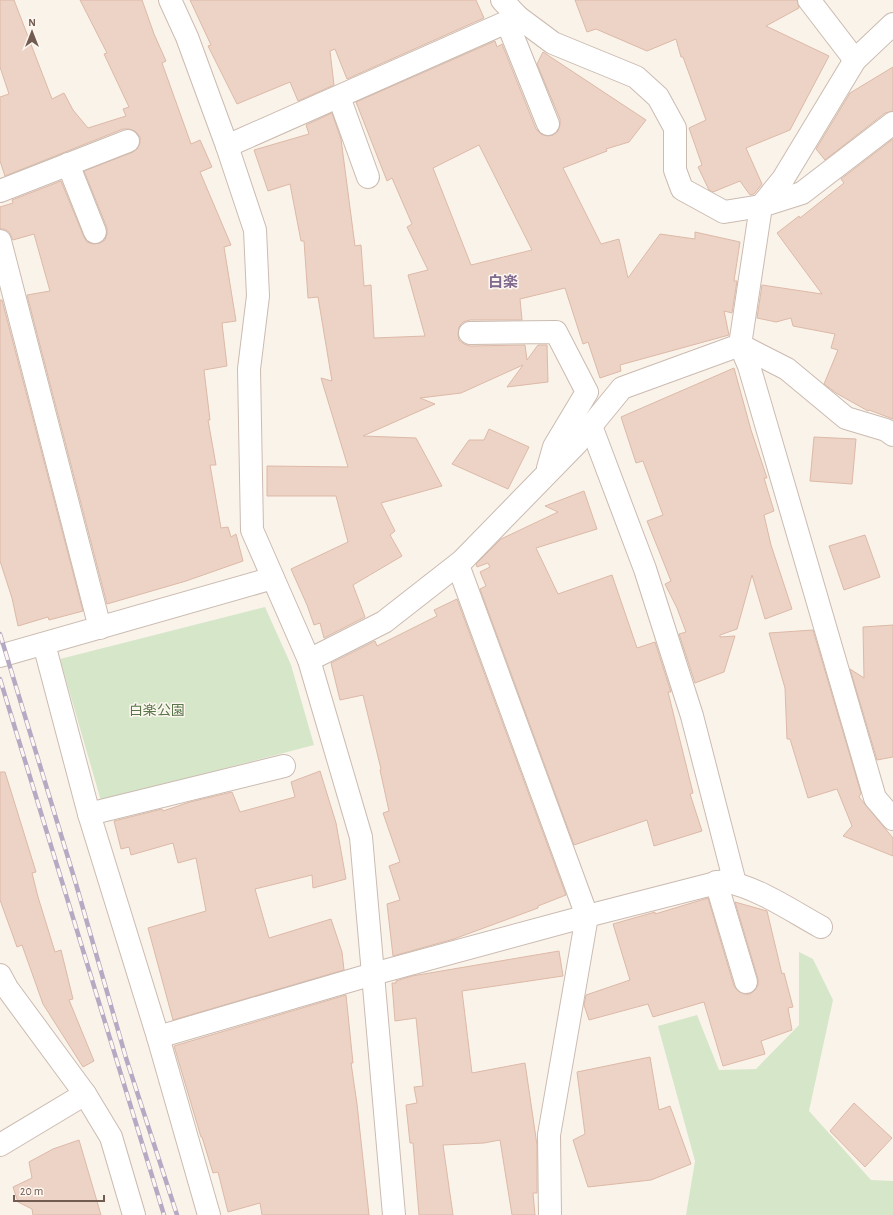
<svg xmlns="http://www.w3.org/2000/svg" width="893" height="1215" font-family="'Alegreya Sans','Noto Sans JP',sans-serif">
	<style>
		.green { fill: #d6e6c9 }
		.building { fill: #ecd3c5; stroke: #ddb9a7; fill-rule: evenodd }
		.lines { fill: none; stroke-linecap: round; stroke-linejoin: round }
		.minor-casing { stroke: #cbbbb1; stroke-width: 24 }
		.minor { stroke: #fff; stroke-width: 22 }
		.rail-casing { stroke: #b6a9c3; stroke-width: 4.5 }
		.rail { stroke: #fdf7f0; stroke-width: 3; stroke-dasharray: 9; stroke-linecap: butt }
		.labels { text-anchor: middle; stroke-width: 3; stroke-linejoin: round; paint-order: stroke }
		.park-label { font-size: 14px; fill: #58764a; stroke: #fdf7f0 }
		.neighbourhood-label { font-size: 15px; font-weight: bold; fill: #7f688d; stroke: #fdf7f0 }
	</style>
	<rect width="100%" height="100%" fill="#faf3ea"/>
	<g class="green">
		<path d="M 265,607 L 291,665 L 314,745 L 101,801 L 60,659 Z"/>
		<path d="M 799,952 L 813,959 L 833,1000 L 809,1111 L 871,1180 L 893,1181 L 893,1215 L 686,1215 L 695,1161 L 658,1026 L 697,1015 L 719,1070 L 756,1069 L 799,1025 Z"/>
	</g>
	<g class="building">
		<path d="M 0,0 L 14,0 L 52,99 L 64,93 L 73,110 L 88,128 L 126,116 L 123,109 L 129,107 L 104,54 L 107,53 L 80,0 L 142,0 L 154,34 L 166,61 L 162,63 L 191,144 L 200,140 L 212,167 L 200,172 L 231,245 L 224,247 L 236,321 L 222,323 L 227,366 L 204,370 L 210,420 L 208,420 L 216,465 L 210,465 L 221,528 L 228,527 L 231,537 L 236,534 L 243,561 L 186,581 L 107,604 L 27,295 L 50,291 L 34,234 L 13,240 L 9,232 L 4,229 L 0,229 L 0,207 L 13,203 L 12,200 L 61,181 L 84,237 L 87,242 L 93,244 L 100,243 L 105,240 L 107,234 L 107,228 L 84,171 L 133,152 L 137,149 L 140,143 L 140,137 L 135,131 L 129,129 L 123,129 L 5,176 L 0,161 L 0,97 L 9,94 L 0,67 Z"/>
		<path d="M 190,0 L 476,0 L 484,18 L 347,79 L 335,49 L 330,51 L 334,85 L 298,101 L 290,82 L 237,104 L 208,46 L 211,45 Z"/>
		<path d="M 575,0 L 797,0 L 799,8 L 766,26 L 829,56 L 790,130 L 746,148 L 762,184 L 754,194 L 750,195 L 740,181 L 713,192 L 709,190 L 698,167 L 702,165 L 689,128 L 706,120 L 683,57 L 681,57 L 676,39 L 647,51 L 596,29 L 587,32 Z"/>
		<path d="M 495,41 L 497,47 L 502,44 L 536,129 L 541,134 L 547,136 L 553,135 L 558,131 L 560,125 L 560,119 L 537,64 L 543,52 L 646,120 L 629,142 L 606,149 L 607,151 L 563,168 L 601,244 L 619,239 L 628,278 L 660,234 L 695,239 L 695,232 L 740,242 L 734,281 L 737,281 L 732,313 L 724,311 L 729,335 L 620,365 L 621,371 L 600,378 L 588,342 L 583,344 L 565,288 L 520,299 L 522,320 L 470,320 L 463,322 L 459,327 L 458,334 L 459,340 L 464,344 L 470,346 L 525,345 L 527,360 L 538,345 L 547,345 L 548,382 L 507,387 L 523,365 L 461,393 L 420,398 L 435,404 L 363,436 L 416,438 L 442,486 L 381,503 L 395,531 L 390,535 L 402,556 L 353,585 L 365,617 L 324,638 L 320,623 L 314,625 L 307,605 L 291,569 L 348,542 L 336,496 L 267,496 L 267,466 L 348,467 L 321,378 L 332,381 L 318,297 L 308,298 L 304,241 L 301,241 L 290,184 L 268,191 L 254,150 L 309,134 L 306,125 L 332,113 L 341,139 L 355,246 L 361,245 L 364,286 L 371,285 L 374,338 L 425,336 L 408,275 L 428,270 L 407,227 L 412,224 L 392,178 L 387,181 L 356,102 ZM 479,145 L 532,250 L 471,265 L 433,168 Z"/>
		<path d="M 893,67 L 893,111 L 885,113 L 825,160 L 816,149 L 850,93 Z"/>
		<path d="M 893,139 L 893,419 L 869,410 L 868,411 L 836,393 L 824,384 L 838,350 L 831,348 L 835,334 L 793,326 L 791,318 L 776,322 L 757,318 L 762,285 L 822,294 L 777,233 L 799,216 L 800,218 L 844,183 L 841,179 Z"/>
		<path d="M 0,300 L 2,300 L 83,611 L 49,620 L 48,617 L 18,626 L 12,598 L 0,561 Z"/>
		<path d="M 734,368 L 751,430 L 767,478 L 764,478 L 774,511 L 764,515 L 771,545 L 792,609 L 765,619 L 752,575 L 737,629 L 720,635 L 720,637 L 735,636 L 724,672 L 695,683 L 679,634 L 686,632 L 677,608 L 665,584 L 671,581 L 647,521 L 663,515 L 643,461 L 636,463 L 621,417 Z"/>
		<path d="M 489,429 L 529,447 L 508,489 L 452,464 L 469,440 L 484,440 Z"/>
		<path d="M 814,437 L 856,439 L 852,484 L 810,481 Z"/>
		<path d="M 584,491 L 597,529 L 536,548 L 558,594 L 612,575 L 637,648 L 655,642 L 671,692 L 668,692 L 693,793 L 690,794 L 702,831 L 654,846 L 647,820 L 574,845 L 480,589 L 486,586 L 480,572 L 490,567 L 488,563 L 477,567 L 476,564 L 501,539 L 558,512 L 545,506 Z"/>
		<path d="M 865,535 L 880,577 L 844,590 L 829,546 Z"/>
		<path d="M 457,599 L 566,895 L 538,906 L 538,908 L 454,939 L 393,956 L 387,904 L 400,900 L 389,866 L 400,862 L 383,813 L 389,811 L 380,770 L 381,769 L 363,695 L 340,700 L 331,663 L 375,641 L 377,646 L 437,616 L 434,610 Z"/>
		<path d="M 893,625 L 893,757 L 877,760 L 850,669 L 864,678 L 863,627 Z"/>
		<path d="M 813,630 L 861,793 L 859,797 L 893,838 L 893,856 L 843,836 L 852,826 L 837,789 L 808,798 L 790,739 L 787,739 L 785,688 L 769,633 Z"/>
		<path d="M 320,771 L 336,823 L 346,879 L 313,888 L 312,875 L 255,889 L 269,938 L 331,919 L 342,952 L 344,970 L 173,1020 L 148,928 L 206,911 L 196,858 L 178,863 L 173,843 L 131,855 L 129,847 L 121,849 L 114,821 L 162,809 L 163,811 L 190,802 L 232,792 L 240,812 L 295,797 L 291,782 Z"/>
		<path d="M 0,772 L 5,772 L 36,872 L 32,873 L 38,897 L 55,952 L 61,950 L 73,999 L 69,1000 L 94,1061 L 83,1067 L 43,1004 L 22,945 L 17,947 L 0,900 Z"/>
		<path d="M 708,898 L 734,986 L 738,991 L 744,994 L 750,994 L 755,990 L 758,985 L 758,979 L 735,902 L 767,911 L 782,974 L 784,973 L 793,1007 L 788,1008 L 792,1030 L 761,1041 L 765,1054 L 723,1066 L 704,1002 L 653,1017 L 648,1004 L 589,1020 L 584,1005 L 586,995 L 630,980 L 613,924 L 655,912 L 655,914 Z"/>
		<path d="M 559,951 L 563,976 L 462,991 L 472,1073 L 525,1063 L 537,1145 L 537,1193 L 533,1193 L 535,1215 L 512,1215 L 500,1140 L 484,1143 L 443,1145 L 453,1215 L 419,1215 L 413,1143 L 410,1143 L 406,1105 L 417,1103 L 414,1087 L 423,1086 L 416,1018 L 395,1021 L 392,983 L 396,983 L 396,981 L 412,976 Z"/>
		<path d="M 346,995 L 353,1063 L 351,1063 L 357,1104 L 369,1215 L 262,1215 L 260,1203 L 228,1212 L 218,1172 L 213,1173 L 202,1137 L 201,1137 L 174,1046 Z"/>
		<path d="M 650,1057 L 659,1110 L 670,1106 L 691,1164 L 651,1180 L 588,1187 L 573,1140 L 585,1134 L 577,1072 Z"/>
		<path d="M 854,1103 L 892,1138 L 865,1167 L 830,1131 Z"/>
		<path d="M 79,1140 L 101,1215 L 33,1215 L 32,1209 L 18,1202 L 13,1187 L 32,1178 L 29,1162 L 53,1149 Z"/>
	</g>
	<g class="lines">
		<g class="minor-casing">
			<g id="minor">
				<path d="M 170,0 L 187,37 L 227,146 L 255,230 L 258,296 L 249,369 L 252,530 L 309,660 L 361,837 L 394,1215"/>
				<path d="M 502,0 L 518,17 L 553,43 L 636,77 L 658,97 L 675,128 L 675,170 L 682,189 L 724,212 L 761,206 L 802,193 L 893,123"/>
				<path d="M 809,0 L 855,60"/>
				<path d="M 507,22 L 548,124"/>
				<path d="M 893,24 L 855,60 L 783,179 L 761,206 L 740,345 L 749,366 L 875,798 L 893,819"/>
				<path d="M 339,97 L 368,177"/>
				<path d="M 227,146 L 518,17"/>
				<path d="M 68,164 L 95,232"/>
				<path d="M 0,191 L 128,141"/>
				<path d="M 0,241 L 100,628"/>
				<path d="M 470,333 L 556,332 L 587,392 L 554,447 L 548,468"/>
				<path d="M 591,426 L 645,569 L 692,716 L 735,883"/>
				<path d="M 458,565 L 587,916 L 549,1135 L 550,1215"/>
				<path d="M 44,644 L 89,814 L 158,1037 L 209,1215"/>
				<path d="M 0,656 L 273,578"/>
				<path d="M 309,660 L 384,622 L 462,561 L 577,443 L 622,388 L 740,345 L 787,369 L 846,418 L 886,430 L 893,435"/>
				<path d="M 89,814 L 284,766"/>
				<path d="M 716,882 L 746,982"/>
				<path d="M 0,975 L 7,988 L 85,1094 L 0,1145"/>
				<path d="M 158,1037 L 373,974 L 587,916 L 724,881 C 759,888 790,910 821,927"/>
				<path d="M 85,1094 L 111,1137 L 134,1215"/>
			</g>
		</g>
		<use href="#minor" class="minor"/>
		<g class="rail-casing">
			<g id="rail">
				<path d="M 0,634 L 76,884 L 126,1058 L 177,1215"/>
				<path d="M 0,679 L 164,1215"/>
			</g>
		</g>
		<use href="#rail" class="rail"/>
	</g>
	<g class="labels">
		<g class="park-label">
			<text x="157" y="715">白楽公園</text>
		</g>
		<g class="neighbourhood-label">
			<text x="503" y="287">白楽</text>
		</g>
	</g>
	<g transform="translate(32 32)" stroke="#fdf7f0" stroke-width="3" paint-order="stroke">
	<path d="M0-3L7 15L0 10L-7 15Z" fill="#725b50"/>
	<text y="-6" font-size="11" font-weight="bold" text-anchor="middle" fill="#725b50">N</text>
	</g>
	<path d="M14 1195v6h90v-6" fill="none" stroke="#725b50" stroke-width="2"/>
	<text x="20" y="1195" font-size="12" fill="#725b50" stroke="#fdf7f0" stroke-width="3" paint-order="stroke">20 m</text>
</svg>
